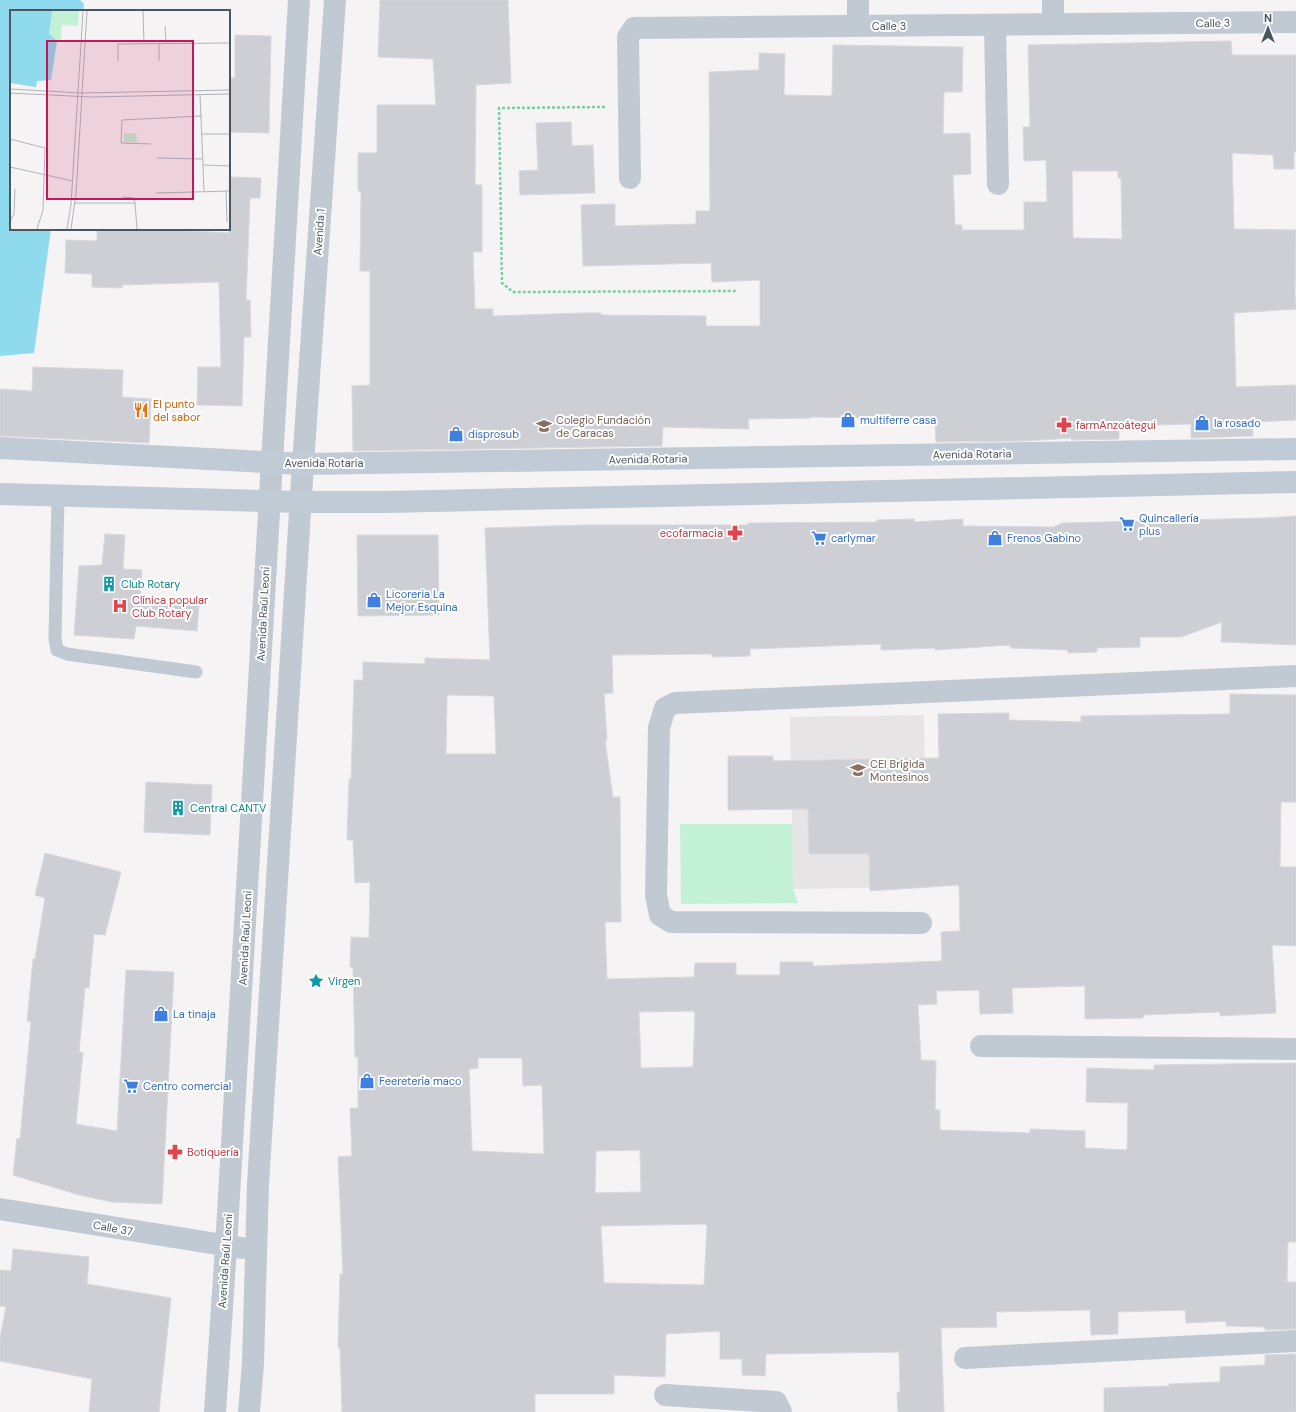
<svg xmlns="http://www.w3.org/2000/svg" width="1296" height="1412" font-family="'DM Sans',sans-serif">
	<style>
		.education { fill: #e6e4e5 }
		.green { fill: #c3f1d5 }
		.water { fill: #90daee }
		.building { fill: #cdcfd5; stroke: #d7d9de; fill-rule: evenodd }
		.lines { fill: none; stroke-linecap: round; stroke-linejoin: round }
		.path { stroke: #7ad0a6; stroke-width: 2.5; stroke-dasharray: 3 2; stroke-linecap: butt }
		.lane { stroke: #c1cad2; stroke-width: 13 }
		.street { stroke: #c1cad2; stroke-width: 22 }
		.secondary { stroke: #c1cbd6; stroke-width: 22 }
		.labels { text-anchor: middle; stroke-width: 4; stroke-linejoin: round; paint-order: stroke }
		.street-label { font-size: 11px; fill: #4a5661; stroke: #fff }
		.food-label { font-size: 11px; fill: #c56008; stroke: #fff; text-anchor: start }
		.education-label { font-size: 11px; fill: #785e54; stroke: #fff; text-anchor: start }
		.shop-label { font-size: 11px; fill: #366cbe; stroke: #fff; text-anchor: start }
		.health-label { font-size: 11px; fill: #be3a42; stroke: #fff; text-anchor: start }
		.culture-label { font-size: 11px; fill: #0d838f; stroke: #fff; text-anchor: start }
		.inset-road { fill: none; stroke: #b1b4b9; stroke-width: 1 }
		.view { fill: #c2185b; fill-opacity: 0.15; stroke: #c2185b; stroke-width: 2 }
		.inset-edge { fill: none; stroke: #4a5661; stroke-width: 2 }
	</style>
	<rect width="100%" height="100%" fill="#f5f3f3"/>
	<path class="education" d="M 924,715 L 927,887 L 793,889 L 790,717 Z"/>
	<path class="green" d="M 680,824 L 792,824 L 793,889 L 798,903 L 681,904 Z"/>
	<path class="water" d="M 0,0 L 80,0 L 84,4 L 83,11 L 11,11 L 11,229 L 51,229 L 34,353 L 0,356 Z"/>
	<g class="building">
		<path d="M 380,0 L 508,0 L 511,83 L 476,85 L 475,185 L 482,185 L 482,252 L 473,252 L 475,309 L 493,309 L 493,316 L 581,313 L 601,313 L 601,315 L 706,316 L 706,326 L 760,326 L 760,280 L 712,282 L 711,263 L 583,266 L 581,205 L 615,204 L 615,226 L 696,224 L 696,211 L 710,211 L 709,72 L 759,70 L 759,53 L 785,54 L 784,95 L 832,96 L 833,45 L 963,47 L 962,92 L 944,92 L 943,134 L 970,133 L 971,174 L 953,175 L 955,225 L 962,225 L 962,230 L 1024,230 L 1024,202 L 1047,202 L 1046,160 L 1024,161 L 1023,127 L 1030,127 L 1028,45 L 1231,41 L 1232,55 L 1296,55 L 1296,152 L 1294,152 L 1294,169 L 1274,169 L 1273,155 L 1232,153 L 1234,229 L 1296,230 L 1295,293 L 1296,309 L 1234,313 L 1236,387 L 1296,385 L 1296,420 L 1253,422 L 1253,436 L 1191,438 L 1191,424 L 1119,426 L 1119,439 L 1071,440 L 1071,438 L 1025,441 L 936,442 L 935,422 L 877,423 L 877,418 L 811,417 L 811,418 L 748,419 L 749,429 L 663,427 L 662,446 L 353,451 L 352,386 L 370,385 L 370,271 L 360,271 L 361,191 L 358,191 L 358,153 L 377,153 L 377,105 L 436,105 L 433,59 L 378,57 ZM 1072,171 L 1118,171 L 1118,178 L 1121,178 L 1122,239 L 1073,238 Z"/>
		<path d="M 235,35 L 271,36 L 269,133 L 229,132 L 229,78 L 235,78 Z"/>
		<path d="M 571,122 L 572,146 L 593,145 L 595,193 L 520,195 L 519,171 L 538,170 L 536,123 Z"/>
		<path d="M 229,177 L 261,178 L 260,198 L 250,198 L 246,300 L 250,300 L 251,337 L 244,337 L 242,406 L 197,405 L 198,367 L 221,367 L 219,282 L 122,285 L 122,288 L 92,287 L 92,274 L 65,273 L 66,240 L 97,241 L 97,229 L 170,229 L 170,230 L 229,233 Z"/>
		<path d="M 33,367 L 123,370 L 122,397 L 151,399 L 149,443 L 0,436 L 0,389 L 32,391 Z"/>
		<path d="M 1296,516 L 1296,645 L 1221,642 L 1222,622 L 1181,637 L 1140,637 L 1140,647 L 1097,648 L 1097,652 L 1068,653 L 1068,650 L 1010,648 L 1010,645 L 935,650 L 935,648 L 881,650 L 881,644 L 750,649 L 750,656 L 712,657 L 712,654 L 612,655 L 613,693 L 604,694 L 607,740 L 605,741 L 613,797 L 620,797 L 621,922 L 605,922 L 607,979 L 694,977 L 695,963 L 736,963 L 736,975 L 780,975 L 780,962 L 813,962 L 813,966 L 942,961 L 941,932 L 960,931 L 959,885 L 870,891 L 869,854 L 809,854 L 808,809 L 728,810 L 728,756 L 773,756 L 773,761 L 939,758 L 938,714 L 1009,713 L 1009,720 L 1081,722 L 1081,716 L 1230,714 L 1230,694 L 1296,695 L 1296,802 L 1281,802 L 1280,867 L 1296,867 L 1296,946 L 1272,945 L 1276,1013 L 1220,1016 L 1220,1012 L 1143,1015 L 1143,1018 L 1085,1019 L 1085,986 L 1012,988 L 1013,1013 L 980,1014 L 979,990 L 936,991 L 937,1004 L 918,1005 L 921,1060 L 936,1061 L 935,1110 L 940,1110 L 940,1130 L 1030,1133 L 1030,1129 L 1085,1131 L 1085,1148 L 1127,1150 L 1128,1103 L 1086,1102 L 1087,1068 L 1154,1070 L 1154,1065 L 1296,1063 L 1296,1242 L 1288,1242 L 1287,1282 L 1296,1282 L 1296,1329 L 1265,1330 L 1265,1327 L 1226,1326 L 1226,1321 L 1186,1323 L 1185,1310 L 1118,1312 L 1118,1334 L 1091,1335 L 1090,1310 L 996,1312 L 997,1327 L 941,1328 L 944,1412 L 898,1412 L 897,1392 L 900,1392 L 899,1352 L 766,1354 L 765,1376 L 742,1375 L 742,1359 L 720,1359 L 720,1331 L 666,1334 L 665,1377 L 614,1375 L 614,1394 L 535,1394 L 535,1412 L 342,1412 L 340,1348 L 338,1347 L 340,1274 L 343,1274 L 338,1157 L 352,1156 L 350,1108 L 358,1108 L 358,1057 L 355,1057 L 353,967 L 350,967 L 351,937 L 369,938 L 370,882 L 355,883 L 353,840 L 347,840 L 349,779 L 351,779 L 354,680 L 363,680 L 363,662 L 425,664 L 425,658 L 490,660 L 485,528 L 585,525 L 748,525 L 748,523 L 877,522 L 877,520 L 914,519 L 914,522 L 963,519 L 963,526 L 1054,527 L 1062,523 L 1265,518 ZM 447,695 L 494,696 L 496,754 L 446,754 ZM 694,1011 L 694,1013 L 695,1013 L 693,1067 L 641,1068 L 639,1012 ZM 478,1058 L 522,1058 L 523,1086 L 542,1085 L 544,1154 L 472,1151 L 469,1069 L 478,1068 ZM 640,1150 L 641,1192 L 595,1193 L 596,1151 ZM 702,1224 L 707,1225 L 704,1285 L 604,1283 L 601,1226 Z"/>
		<path d="M 105,534 L 125,535 L 123,569 L 142,570 L 140,599 L 199,605 L 197,631 L 136,626 L 134,639 L 74,635 L 79,566 L 102,565 Z"/>
		<path d="M 357,535 L 438,535 L 439,615 L 358,616 Z"/>
		<path d="M 146,782 L 212,785 L 210,835 L 144,832 Z"/>
		<path d="M 45,853 L 121,872 L 105,935 L 94,934 L 89,988 L 85,988 L 79,1052 L 83,1052 L 76,1124 L 117,1131 L 126,970 L 174,972 L 162,1204 L 112,1202 L 79,1195 L 13,1175 L 17,1138 L 20,1139 L 31,1022 L 27,1021 L 33,959 L 35,959 L 45,898 L 35,895 Z"/>
		<path d="M 13,1249 L 89,1257 L 87,1284 L 171,1298 L 159,1412 L 89,1412 L 92,1379 L 0,1361 L 0,1338 L 6,1307 L 0,1306 L 0,1270 L 11,1271 Z"/>
		<path d="M 1296,1354 L 1296,1412 L 1104,1412 L 1104,1388 L 1169,1386 L 1169,1384 L 1220,1382 L 1220,1367 L 1265,1365 L 1265,1355 Z"/>
	</g>
	<g class="lines">
		<path class="path" d="M 605,107 L 499,108 L 502,283 L 513,292 L 736,291"/>
		<path class="lane" d="M 58,496 L 55,639 L 57,650 L 67,654 L 196,672"/>
		<g class="street">
			<path d="M 858,0 L 858,26"/>
			<path d="M 1053,0 L 1053,24"/>
			<path d="M 995,25 L 998,184"/>
			<path d="M 630,178 L 628,37 L 634,28 L 1296,22"/>
			<path d="M 921,923 L 671,922 L 660,915 L 656,895 L 659,728 L 665,708 L 675,703 L 1296,676"/>
			<path d="M 981,1046 L 1296,1049"/>
			<path d="M 0,1209 L 242,1248"/>
			<path d="M 965,1358 L 1296,1341"/>
			<path d="M 665,1395 L 776,1402 L 781,1412"/>
			<path d="M 215,1412 L 226,1247 L 299,0"/>
			<path d="M 249,1412 L 253,1363 L 258,1184 L 303,464 L 335,0"/>
		</g>
		<g class="secondary">
			<path d="M 0,448 L 303,464 L 1296,449"/>
			<path d="M 0,494 L 301,502 L 388,502 L 1296,482"/>
		</g>
	</g>
	<defs>
		<g id="restaurant-bare" transform="scale(1.2)"><path d="M-5-6h1v4h1v-4h1v4h1v-4h1v5L-1.5 .5V6h-2V.5L-5-1ZM5-6V6H3V1.5H1.5Q1.5-4 5-6Z" fill="#e8710a" stroke="#fff" stroke-width="2.5" paint-order="stroke"/></g>
		<g id="shop-bare" transform="scale(1.2)"><path d="M-5-2.5h2.3a2.7 3.5 0 0 1 5.4 0H5L5.5 6h-11ZM-1.5-2.5h3a1.5 2.3 0 0 0-3 0Z" fill="#3f7fe0" stroke="#fff" stroke-width="2.5" paint-order="stroke"/></g>
		<g id="pharmacy-bare" transform="scale(1.2)"><path d="M-2-6h4v4h4v4h-4v4h-4v-4h-4v-4h4Z" fill="#e0444e" stroke="#fff" stroke-width="2.5" paint-order="stroke"/></g>
		<g id="school-bare" transform="scale(1.2)"><path d="M0-5L7-2L0 1L-7-2ZM-4 1L0 2.5L4 1V4Q0 6-4 4Z" fill="#8d6e63" stroke="#fff" stroke-width="2.5" paint-order="stroke"/></g>
		<g id="supermarket-bare" transform="scale(1.2)"><path d="M-6-5.5h2.5l.6 2H6L4.5 2H-2.5L-4.4-4H-6ZM-1.5 3.2a1.3 1.3 0 1 0 .1 0ZM3 3.2a1.3 1.3 0 1 0 .1 0Z" fill="#3f7fe0" stroke="#fff" stroke-width="2.5" paint-order="stroke"/></g>
		<g id="building-bare" transform="scale(1.2)"><path d="M-4-6H4V6H1V3H-1V6H-4ZM-2.5-4.3h1.7v1.8h-1.7ZM.8-4.3h1.7v1.8H.8ZM-2.5-1h1.7V.8h-1.7ZM.8-1h1.7V.8H.8Z" fill="#0f9aa8" stroke="#fff" stroke-width="2.5" paint-order="stroke"/></g>
		<g id="hospital-bare" transform="scale(1.2)"><path d="M-5-5h3v3.5h4V-5h3V5h-3V1.5h-4V5h-3Z" fill="#e0444e" stroke="#fff" stroke-width="2.5" paint-order="stroke"/></g>
		<g id="sight-bare" transform="scale(1.2)"><path d="M0-6L1.8-2.2L6-1.7L2.9 1.2L3.7 5.4L0 3.3L-3.7 5.4L-2.9 1.2L-6-1.7L-1.8-2.2Z" fill="#0f9aa8" stroke="#fff" stroke-width="2.5" paint-order="stroke"/></g>
	</defs>
	<g fill-rule="evenodd">
		<use href="#restaurant-bare" x="141" y="410"/>
		<use href="#shop-bare" x="848" y="420"/>
		<use href="#shop-bare" x="1202" y="423"/>
		<use href="#pharmacy-bare" x="1064" y="425"/>
		<use href="#school-bare" x="544" y="426"/>
		<use href="#shop-bare" x="456" y="434"/>
		<use href="#supermarket-bare" x="1127" y="524"/>
		<use href="#pharmacy-bare" x="735" y="533"/>
		<use href="#supermarket-bare" x="819" y="538"/>
		<use href="#shop-bare" x="995" y="538"/>
		<use href="#building-bare" x="109" y="584"/>
		<use href="#shop-bare" x="374" y="600"/>
		<use href="#hospital-bare" x="120" y="606"/>
		<use href="#school-bare" x="858" y="770"/>
		<use href="#building-bare" x="178" y="808"/>
		<use href="#sight-bare" x="316" y="981"/>
		<use href="#shop-bare" x="161" y="1014"/>
		<use href="#shop-bare" x="367" y="1081"/>
		<use href="#supermarket-bare" x="131" y="1086"/>
		<use href="#pharmacy-bare" x="175" y="1152"/>
	</g>
	<g class="labels">
		<g class="street-label">
			<text transform="translate(1213 23) rotate(-1)" y="4">Calle 3</text>
			<text x="889" y="30">Calle 3</text>
			<text transform="translate(319 232) rotate(-86)" y="4">Avenida 1</text>
			<text transform="translate(972 454) rotate(-1)" y="4">Avenida Rotaria</text>
			<text transform="translate(648 459) rotate(-1)" y="4">Avenida Rotaria</text>
			<text x="324" y="467">Avenida Rotaria</text>
			<text transform="translate(263 614) rotate(-87)" y="4">Avenida Raúl Leoni</text>
			<text transform="translate(245 938) rotate(-87)" y="4">Avenida Raúl Leoni</text>
			<text transform="translate(113 1228) rotate(10)" y="4">Calle 37</text>
			<text transform="translate(225 1261) rotate(-86)" y="4">Avenida Raúl Leoni</text>
		</g>
		<g class="food-label">
			<text x="153" y="408">El punto<tspan x="153" dy="13">del sabor</tspan></text>
		</g>
		<g class="education-label">
			<text x="556" y="424">Colegio Fundación<tspan x="556" dy="13">de Caracas</tspan></text>
			<text x="870" y="768">CEI Brígida<tspan x="870" dy="13">Montesinos</tspan></text>
		</g>
		<g class="shop-label">
			<text x="860" y="424">multiferre casa</text>
			<text x="1214" y="427">la rosado</text>
			<text x="468" y="438">disprosub</text>
			<text x="1139" y="522">Quincallería<tspan x="1139" dy="13">plus</tspan></text>
			<text x="831" y="542">carlymar</text>
			<text x="1007" y="542">Frenos Gabino</text>
			<text x="386" y="598">Licoreria La<tspan x="386" dy="13">Mejor Esquina</tspan></text>
			<text x="173" y="1018">La tinaja</text>
			<text x="379" y="1085">Feeretería maco</text>
			<text x="143" y="1090">Centro comercial</text>
		</g>
		<g class="health-label">
			<text x="1076" y="429">farmAnzoátegui</text>
			<text x="723" y="537" text-anchor="end">ecofarmacia</text>
			<text x="132" y="604">Clínica popular<tspan x="132" dy="13">Club Rotary</tspan></text>
			<text x="187" y="1156">Botiquería</text>
		</g>
		<g class="culture-label">
			<text x="121" y="588">Club Rotary</text>
			<text x="190" y="812">Central CANTV</text>
			<text x="328" y="985">Virgen</text>
		</g>
	</g>
	<g transform="translate(10 10)">
		<rect width="220" height="220" fill="#f5f3f3"/>
		<path d="M 42,1 L 69,1 L 68,16 L 52,15 L 51,30 L 47,31 L 39,24 ZM 114,123 L 126,123 L 127,132 L 114,132 Z" fill="#c3f1d5"/>
		<path d="M 0,1 L 42,1 L 39,24 L 47,31 L 41,70 L 27,71 L 26,77 L 0,73 Z" fill="#90daee"/>
		<path class="inset-road" d="M 133,1 L 134,34M 155,16 L 156,33M 149,33 L 149,51M 108,51 L 108,34 L 220,33M 0,79 L 71,83 L 220,80M 0,83 L 81,87 L 220,84M 190,84 L 194,181M 192,124 L 220,124M 0,129 L 35,138 L 33,200 L 27,219M 141,134 L 111,133 L 112,110 L 192,106M 147,148 L 193,149M 193,155 L 220,156M 0,157 L 63,171M 216,181 L 217,212M 146,183 L 220,181M 112,187 L 124,188 L 125,193M 65,193 L 125,193 L 127,219M 0,211 L 4,204 L 5,179M 57,219 L 61,194 L 73,1M 61,219 L 66,184 L 77,1"/>
		<path class="view" d="M 37,31 L 183,31 L 183,189 L 37,189 Z"/>
		<rect width="220" height="220" class="inset-edge"/>
	</g>
	<g transform="translate(1268 28)" stroke="#ffffff" stroke-width="3" paint-order="stroke">
	<path d="M0-3L7 15L0 10L-7 15Z" fill="#4a5661"/>
	<text y="-6" font-size="11" font-weight="bold" text-anchor="middle" fill="#4a5661">N</text>
	</g>
</svg>
